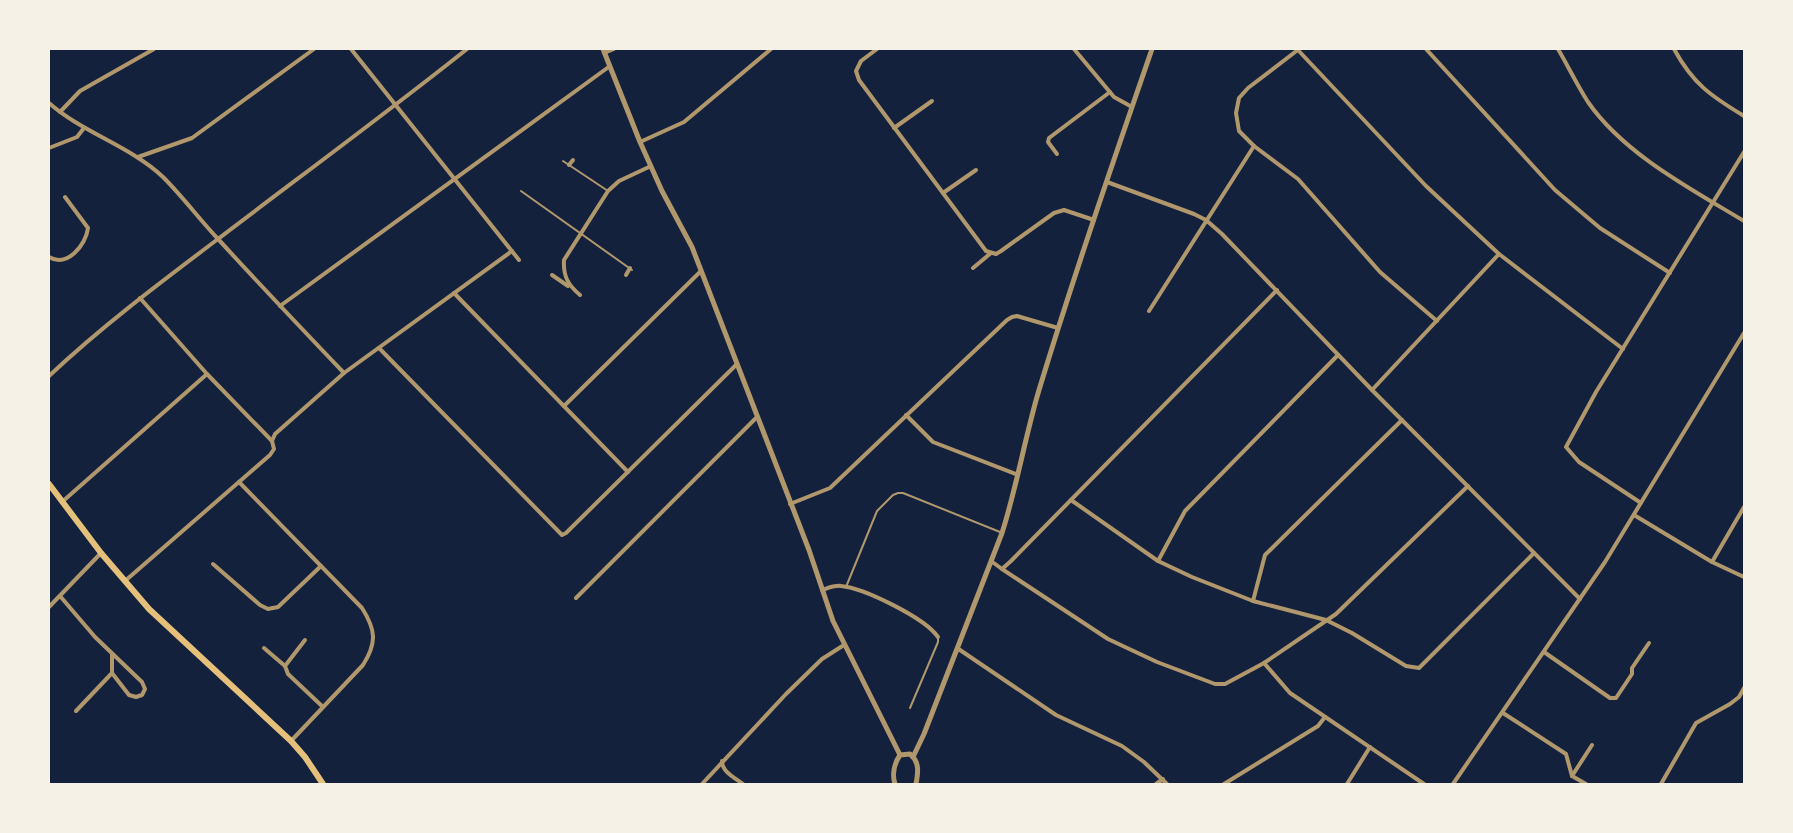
<svg xmlns="http://www.w3.org/2000/svg" width="1793" height="833" font-family="'Noto Serif',serif">
	<style>
		.lines { fill: none; stroke-linecap: round; stroke-linejoin: round }
		.service { stroke: #b1986c; stroke-width: 2 }
		.minor { stroke: #b1986c; stroke-width: 4 }
		.tertiary { stroke: #b1986c; stroke-width: 5 }
		.primary { stroke: #e5c07b; stroke-width: 6 }
	</style>
	<rect width="100%" height="100%" fill="#14213d"/>
	<g class="lines">
		<g class="service">
			<path d="M 563,161 L 608,191"/>
			<path d="M 521,191 L 632,270"/>
			<path d="M 846,587 L 877,511 L 893,495 L 898,493 L 903,493 L 1000,532"/>
			<path d="M 910,708 L 938,642 L 938,637"/>
		</g>
		<g class="minor">
			<path d="M 351,49 L 519,260"/>
			<path d="M 877,49 L 861,61 L 856,71 L 859,80 L 986,251 L 996,254 L 1001,251 L 1054,213 L 1064,210 L 1094,220"/>
			<path d="M 1074,49 L 1114,97 L 1132,107"/>
			<path d="M 1297,49 L 1426,186 L 1499,254 L 1623,349"/>
			<path d="M 1299,49 L 1248,88 L 1239,98 L 1236,113 L 1239,131 L 1254,146 L 1298,179 L 1380,272 L 1437,321"/>
			<path d="M 1426,49 L 1555,190 L 1600,228 L 1670,273"/>
			<path d="M 1558,49 C 1568,66 1577,85 1588,102 C 1624,154 1691,189 1744,221"/>
			<path d="M 1674,49 C 1693,84 1711,96 1744,116"/>
			<path d="M 604,53 L 614,49"/>
			<path d="M 49,103 C 83,133 130,146 163,177 C 183,197 200,220 219,240 C 260,285 302,329 344,373"/>
			<path d="M 60,112 L 80,91 L 154,49"/>
			<path d="M 894,128 L 932,101"/>
			<path d="M 640,142 L 684,122 L 771,49"/>
			<path d="M 49,148 L 77,137 L 84,128"/>
			<path d="M 1057,154 L 1048,142 L 1049,138 L 1110,92"/>
			<path d="M 138,157 L 192,138 L 314,49"/>
			<path d="M 569,165 L 573,160"/>
			<path d="M 1107,182 L 1194,214 L 1206,220 L 1222,234 L 1372,390 L 1580,599"/>
			<path d="M 943,193 L 976,170"/>
			<path d="M 49,257 C 67,268 86,245 88,228 L 65,197"/>
			<path d="M 973,268 L 991,253"/>
			<path d="M 552,275 L 568,286"/>
			<path d="M 626,275 L 630,268"/>
			<path d="M 454,293 L 628,472"/>
			<path d="M 580,295 C 568,285 563,276 564,260 L 608,191 L 619,181 L 651,166"/>
			<path d="M 140,298 L 207,374 L 272,441"/>
			<path d="M 280,306 L 610,66"/>
			<path d="M 1149,311 L 1254,146"/>
			<path d="M 379,348 L 562,535 L 566,533 L 737,364"/>
			<path d="M 49,376 C 100,328 157,285 214,242 C 298,178 384,115 467,49"/>
			<path d="M 1372,390 L 1499,254"/>
			<path d="M 564,406 L 701,271"/>
			<path d="M 906,415 L 933,442 L 1018,475"/>
			<path d="M 272,441 L 275,434 L 344,373 L 512,251"/>
			<path d="M 239,482 L 362,608 C 376,630 377,643 363,665 L 291,741"/>
			<path d="M 1071,500 L 1158,561 L 1192,577 L 1253,601 L 1326,620 L 1352,633 L 1406,666 L 1419,668 L 1534,553"/>
			<path d="M 62,502 L 207,374"/>
			<path d="M 1641,503 L 1579,462 L 1566,447 L 1596,392 L 1744,152"/>
			<path d="M 790,504 L 830,488 L 1007,320 L 1012,317 L 1017,316 L 1058,328"/>
			<path d="M 1634,515 L 1712,562 L 1744,577"/>
			<path d="M 991,561 L 1002,569 L 1011,561 L 1277,290"/>
			<path d="M 1158,561 L 1185,511 L 1338,355"/>
			<path d="M 1712,562 L 1744,507"/>
			<path d="M 213,564 L 260,605 L 268,609 L 278,607 L 321,566"/>
			<path d="M 1002,569 L 1108,639 L 1157,662 L 1215,684 L 1225,684 L 1264,663 L 1336,614 L 1468,486"/>
			<path d="M 125,581 L 270,455 L 274,449 L 272,441"/>
			<path d="M 822,590 C 828,588 835,585 841,586 C 864,588 925,618 938,637"/>
			<path d="M 60,596 L 95,637 L 142,682 L 145,689 L 142,695 L 136,697 L 129,695 L 112,673 L 112,654"/>
			<path d="M 576,598 L 757,417"/>
			<path d="M 1253,601 L 1265,555 L 1402,420"/>
			<path d="M 49,607 L 101,553"/>
			<path d="M 305,640 L 285,666 L 288,674 L 323,707"/>
			<path d="M 264,648 L 285,666"/>
			<path d="M 957,648 L 1056,715 L 1122,746 L 1144,762 L 1167,784"/>
			<path d="M 1544,652 L 1610,698 L 1616,698 L 1632,674 L 1632,668 L 1649,643"/>
			<path d="M 1264,663 L 1290,693 L 1424,784"/>
			<path d="M 76,711 L 112,673"/>
			<path d="M 1503,713 L 1566,754 L 1572,776 L 1586,784"/>
			<path d="M 722,761 C 722,772 735,778 743,784"/>
			<path d="M 1572,776 L 1592,745"/>
			<path d="M 702,784 L 786,694 L 822,659 L 844,645"/>
			<path d="M 1156,784 L 1163,779"/>
			<path d="M 1224,784 L 1318,726 L 1325,717"/>
			<path d="M 1347,784 L 1370,747"/>
			<path d="M 1453,784 L 1605,562 L 1744,333"/>
			<path d="M 1661,784 L 1696,723 L 1730,704 L 1739,697 L 1744,688"/>
		</g>
		<g class="tertiary">
			<path d="M 603,49 L 640,142 L 662,191 L 692,247 L 809,550 L 833,621 L 900,755"/>
			<path d="M 913,757 L 924,734 L 1002,533 C 1017,486 1025,437 1039,390 C 1074,275 1113,162 1152,49"/>
			<path d="M 895,784 C 892,775 894,764 900,755 L 910,754 C 920,762 918,773 916,784"/>
		</g>
		<path class="primary" d="M 49,484 L 101,553 L 149,609 L 291,741 L 305,757 L 323,784"/>
	</g>
	<rect width="1793" height="833" fill="none" stroke="#f6f1e7" stroke-width="100"/>
</svg>
